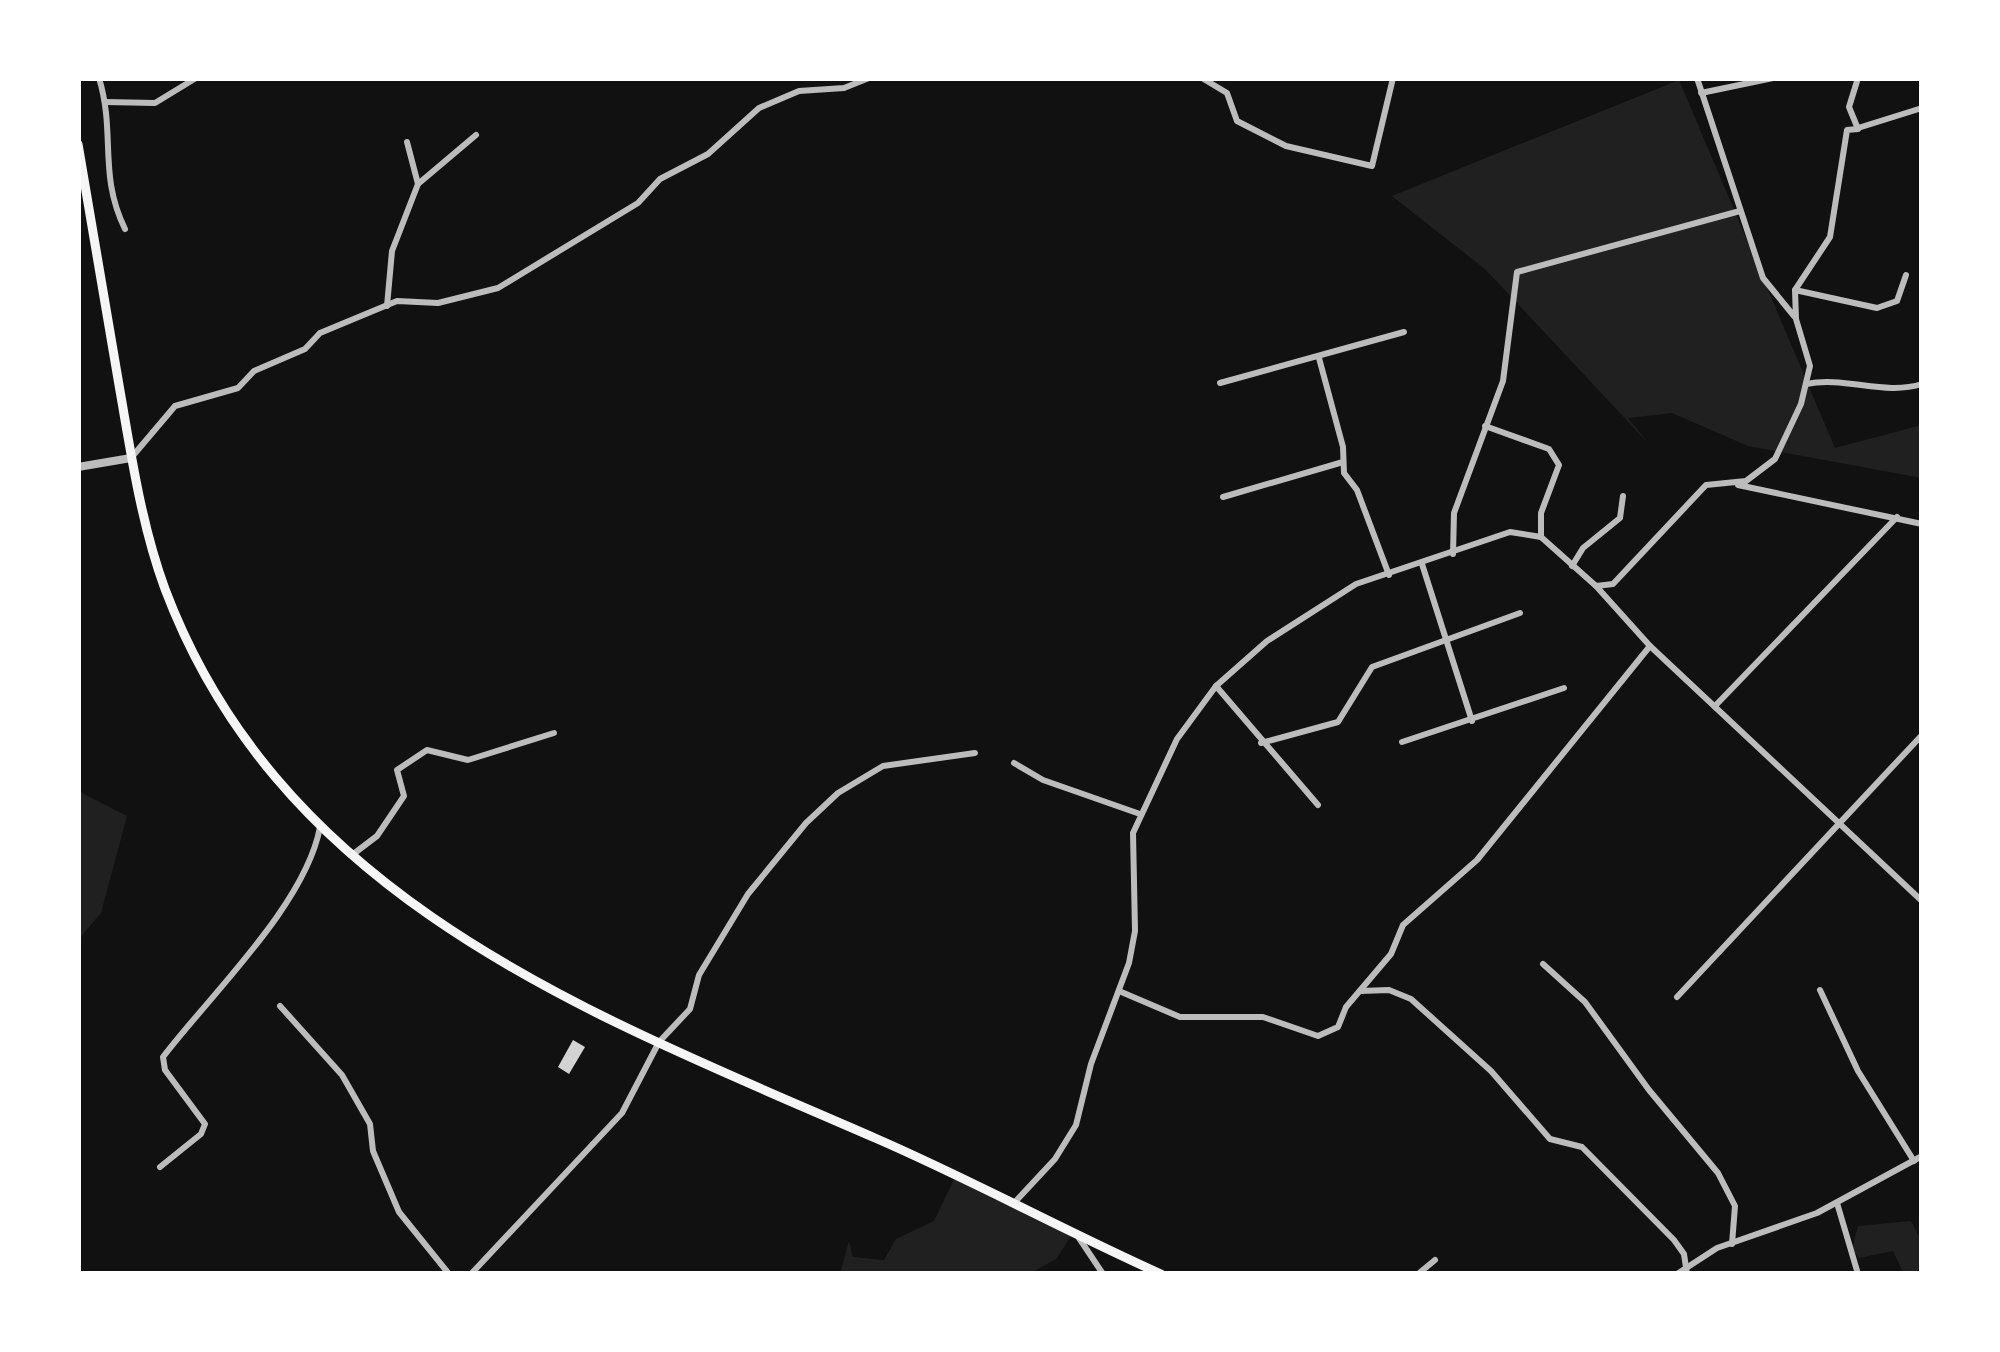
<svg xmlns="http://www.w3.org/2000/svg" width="2000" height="1352" font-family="Inter,sans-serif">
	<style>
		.green { fill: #202020 }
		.building { fill: #d3d3d3 }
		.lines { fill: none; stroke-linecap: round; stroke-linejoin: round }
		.minor { stroke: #bcbcbc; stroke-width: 6 }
		.tertiary { stroke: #bcbcbc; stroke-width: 8 }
		.trunk { stroke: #f5f5f5; stroke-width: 9 }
	</style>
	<rect width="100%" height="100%" fill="#111"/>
	<g class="green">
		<path d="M 1679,80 L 1835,448 L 1922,425 L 1922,478 L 1748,446 L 1672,413 L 1628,418 L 1648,443 L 1486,270 L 1392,196 Z"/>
		<path d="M 78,791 L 127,816 L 101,913 L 78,940 Z"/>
		<path d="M 956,1175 L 1074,1232 L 1056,1259 L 1029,1274 L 840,1274 L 849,1241 L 853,1257 L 884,1260 L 896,1239 L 934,1221 Z"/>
		<path d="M 1911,1221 L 1922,1243 L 1922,1274 L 1904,1274 L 1893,1251 L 1859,1258 L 1852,1249 L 1858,1226 Z"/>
	</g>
	<path class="building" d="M 573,1040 L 585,1047 L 569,1074 L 558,1067 Z"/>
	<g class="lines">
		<g class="minor">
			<path d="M 99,78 C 116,134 98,174 125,229"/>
			<path d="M 1202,78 L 1227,93 L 1237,121 L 1286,146 L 1372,166 L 1393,78"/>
			<path d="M 1697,78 L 1763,278 L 1794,316"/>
			<path d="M 1701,93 L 1773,78"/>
			<path d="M 105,102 L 155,103 L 196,78"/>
			<path d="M 1858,128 L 1922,108"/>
			<path d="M 418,184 L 476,135"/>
			<path d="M 1795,290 L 1877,308 L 1897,301 L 1906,275"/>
			<path d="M 387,306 L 392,251 L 418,184 L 407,142"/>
			<path d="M 1319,358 L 1343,447 L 1344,473 L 1357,490 L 1389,575"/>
			<path d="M 1220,383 L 1404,332"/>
			<path d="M 1806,384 C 1846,376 1884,396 1922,384"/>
			<path d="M 1485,426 L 1549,449 L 1559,465 L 1541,513 L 1541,537"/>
			<path d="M 131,458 L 175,406 L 238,388 L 254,371 L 305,349 L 320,333 L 397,301 L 438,303 L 498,288 L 638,203 L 660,179 L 708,154 L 759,108 L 799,91 L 844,88 L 869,78"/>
			<path d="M 1738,485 L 1922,524"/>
			<path d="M 1223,497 L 1343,462"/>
			<path d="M 1453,554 L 1454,513 L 1503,381 L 1517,272 L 1740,211"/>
			<path d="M 1422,564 L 1472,721"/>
			<path d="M 1572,566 L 1583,548 L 1620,518 L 1623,496"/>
			<path d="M 1596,586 L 1650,646 L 1922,901"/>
			<path d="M 1216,686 L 1318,805"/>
			<path d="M 1715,706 L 1897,517"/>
			<path d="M 1402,742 L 1564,688"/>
			<path d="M 1261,743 L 1338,722 L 1372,667 L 1520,613"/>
			<path d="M 1014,763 L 1043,780 L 1140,814"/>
			<path d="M 352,855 L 377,836 L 404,796 L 397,770 L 427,750 L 468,760 L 554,733"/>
			<path d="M 1543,964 L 1585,1002 L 1649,1090 L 1718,1173 L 1735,1206 L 1732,1244"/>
			<path d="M 1820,990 L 1858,1071 L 1914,1161"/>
			<path d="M 1119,991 L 1180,1017 L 1263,1017 L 1318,1036 L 1338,1027 L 1346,1007 L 1391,954 L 1403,925 L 1477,860 L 1650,646"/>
			<path d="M 1360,991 L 1389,990 L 1411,999 L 1491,1071 L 1550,1139 L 1582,1147 L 1674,1240 L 1684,1254 L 1687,1274"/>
			<path d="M 1677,997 L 1922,735"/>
			<path d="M 280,1006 L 342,1075 L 370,1124 L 373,1151 L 399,1212 L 449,1274"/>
			<path d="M 160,1167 L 201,1134 L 205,1124 L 165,1070 L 163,1057 C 211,994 306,904 320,827"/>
			<path d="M 1015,1202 L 1055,1159 L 1076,1125 L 1091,1064 L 1129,963 L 1135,931 L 1133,833 L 1177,739 L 1216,686 L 1267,641 L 1356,584 L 1510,532 L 1541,537 L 1596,586 L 1613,584 L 1706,485 L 1746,481 L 1775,459 L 1801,404 L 1810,366 L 1796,319 L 1795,290 L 1830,237 L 1847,130 L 1858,129 L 1849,107 L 1858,78"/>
			<path d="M 1837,1203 L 1858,1274"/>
			<path d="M 1079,1238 L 1103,1274"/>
			<path d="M 471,1274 L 622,1113 L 659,1042 L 690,1009 L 699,975 L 748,894 L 806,823 L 838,793 L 883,766 L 975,753"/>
			<path d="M 1418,1274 L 1435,1260"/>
			<path d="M 1677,1274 L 1717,1248 L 1817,1213 L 1922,1156"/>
		</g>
		<path class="tertiary" d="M 78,467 L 131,458"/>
		<path class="trunk" d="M 78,144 C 92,224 105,305 119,385 C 131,453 141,524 165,589 C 283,902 593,1015 875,1138 C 972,1180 1065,1231 1161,1274"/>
	</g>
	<rect width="2000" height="1352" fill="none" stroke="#ffffff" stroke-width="162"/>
</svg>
